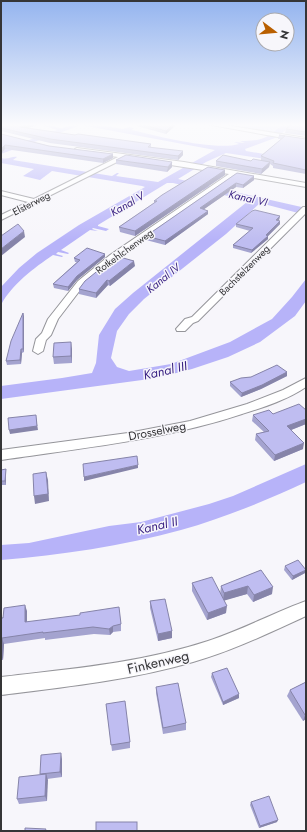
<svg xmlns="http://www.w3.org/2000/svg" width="307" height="832" font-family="Jost,sans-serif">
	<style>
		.green { fill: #dbdafe }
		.water { fill: #b7b3f9 }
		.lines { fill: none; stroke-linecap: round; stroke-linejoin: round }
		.stream { stroke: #b7b3f9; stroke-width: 2.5 }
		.minor-casing { stroke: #95959a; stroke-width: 2 }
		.minor { fill: #fff; fill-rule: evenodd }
		.wall { fill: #a4a3cf }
		.shaded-wall { fill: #8684a9 }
		.building { fill: #bfbdf1; stroke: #8684a9 }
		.labels { text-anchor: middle; stroke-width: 3; stroke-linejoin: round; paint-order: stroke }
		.far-street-label { font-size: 10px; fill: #353537; stroke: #f7f6fb }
		.far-water-label { font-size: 11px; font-style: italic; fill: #3a2283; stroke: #f7f6fb }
		.street-label { font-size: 12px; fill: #353537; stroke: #f7f6fb }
		.water-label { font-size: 13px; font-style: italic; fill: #3a2283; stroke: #f7f6fb }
		.near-street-label { font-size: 14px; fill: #353537; stroke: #f7f6fb }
	</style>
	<rect width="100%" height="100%" fill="#f7f6fb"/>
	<path class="green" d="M 215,124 L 284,124 L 270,133 Z"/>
	<g class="water">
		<path d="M 74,124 L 93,124 L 123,129 L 129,127 L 134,128 L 132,130 C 156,136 216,151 239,144 L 234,142 L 245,143 L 240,141 C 249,141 257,141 266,137 C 279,130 277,124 294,124 L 275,138 L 245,149 L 246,151 L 306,161 L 306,165 L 226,153 L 206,162 L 178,179 L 306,208 L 306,215 L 264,204 L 259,204 L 226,234 L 144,299 L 129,314 L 117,331 L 111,358 L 117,367 L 129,371 L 171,364 L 230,342 L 272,319 L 292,297 L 306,279 L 306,301 L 295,316 L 260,342 L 228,357 L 192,369 L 157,378 L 1,399 L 1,386 L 62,378 L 92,373 L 96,363 L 99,335 L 115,309 L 133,293 L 247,202 L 245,200 L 173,183 L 167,183 L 98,225 L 98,226 L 109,229 L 106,231 L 93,228 L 92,229 L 98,231 L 90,230 L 61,250 L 69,253 L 68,254 L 58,252 L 56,254 L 63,256 L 62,257 L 53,255 C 34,268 12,284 1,305 L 1,287 L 19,268 L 37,253 L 79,225 L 145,187 L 142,186 L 52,171 L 40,180 L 23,176 L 34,169 L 1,163 L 1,158 C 9,160 12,156 17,157 L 13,160 L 112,176 L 117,173 L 119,173 L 116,176 L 158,182 L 215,150 L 81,125 L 1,154 L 1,150 Z"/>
		<path d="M 306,464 L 306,482 C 265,501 224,518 181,530 C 122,546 61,555 1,560 L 1,545 L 29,543 L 109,526 L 141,522 L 209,504 L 233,496 Z"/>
	</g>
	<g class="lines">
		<path class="stream" d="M 42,124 L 62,130"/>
		<g class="minor-casing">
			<g id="minor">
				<path d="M 206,124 L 219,124 L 306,138 L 306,142 Z"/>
				<path d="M 77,148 L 184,162 L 306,183 L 306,187 L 236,175 L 116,259 L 84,285 L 58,319 L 51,335 L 46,340 L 43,351 L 38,354 L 33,351 L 36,339 L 42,333 L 48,319 L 78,281 L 110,255 L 229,174 L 125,158 L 1,220 L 1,215 L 28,202 L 1,195 L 1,191 L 34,199 L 118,157 L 75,151 L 75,149 Z"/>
				<path d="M 303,207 L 306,207 L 306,213 L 198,321 L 193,323 L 185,331 L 177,331 L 176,329 L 185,319 L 192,317 Z"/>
				<path d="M 306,378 L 306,387 C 287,400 264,407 242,414 C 164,440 82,448 1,460 L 1,450 L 128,433 L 190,421 L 247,404 L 283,390 Z"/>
				<path d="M 306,601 L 306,616 C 269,633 232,651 193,662 C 131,680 65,687 1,695 L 1,677 C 70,669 141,663 208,641 C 242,630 273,613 306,601 Z"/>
			</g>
		</g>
		<use href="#minor" class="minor"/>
	</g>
	<g class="wall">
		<path d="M 1,124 L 41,124 L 28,128 L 75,135 L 151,144 L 151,147 L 183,155 L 178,160 L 50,143 L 1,131 Z"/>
		<path d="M 129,124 L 177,124 L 166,134 Z"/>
		<path d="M 306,124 L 306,136 L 285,133 L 286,129 Z"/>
		<path d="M 1,134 L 49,146 L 113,158 L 103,163 L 5,149 L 1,154 Z"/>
		<path d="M 279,135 L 306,139 L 306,174 L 273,168 L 273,166 L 270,164 L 269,167 L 261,174 L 216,166 L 216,161 L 263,161 L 261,160 L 261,156 L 281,139 L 278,139 Z"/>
		<path d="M 116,160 L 172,167 L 167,172 L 116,164 Z"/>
		<path d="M 225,170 L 225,175 L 135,236 L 120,232 L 119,227 L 154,203 L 154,201 Z"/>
		<path d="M 237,173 L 254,180 L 243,188 L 236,187 L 204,209 L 208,211 L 208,214 L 165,245 L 146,240 L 146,236 Z"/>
		<path d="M 280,216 L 279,220 L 278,221 L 280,224 L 268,236 L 268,239 L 251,253 L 233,248 L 233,245 L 250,231 L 236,227 L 236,224 Z"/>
		<path d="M 105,254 L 105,257 L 77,280 L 68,291 L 54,288 L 53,284 L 77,262 L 75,262 L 74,258 Z"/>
		<path d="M 135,266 L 110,286 L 108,285 L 96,298 L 79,294 L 79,289 Z"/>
		<path d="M 23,313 L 24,317 L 24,352 L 22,353 L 21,364 L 7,365 L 6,361 Z"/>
		<path d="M 72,349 L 72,363 L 54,364 L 53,357 Z"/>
		<path d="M 287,372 L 287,376 L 261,389 L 241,397 L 230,386 L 230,382 L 251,377 Z"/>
		<path d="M 306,410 L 306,424 L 291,430 L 303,449 L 274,461 L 255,440 L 256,434 L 264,432 L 252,421 L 253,415 L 273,414 Z"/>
		<path d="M 6,469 L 6,485 L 1,485 L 1,470 Z"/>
		<path d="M 285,566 L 305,573 L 292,580 L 284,570 Z"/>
		<path d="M 261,570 L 272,594 L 253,602 L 247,594 L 224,600 L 226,613 L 207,620 L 192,591 L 192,583 L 220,594 L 221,586 Z"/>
		<path d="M 150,601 L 172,631 L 172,638 L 158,641 L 150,608 Z"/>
		<path d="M 27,611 L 27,622 L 121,624 L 121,631 L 113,632 L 110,635 L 94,634 L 45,640 L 45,638 L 4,644 L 3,660 L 1,660 L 1,618 Z"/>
		<path d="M 212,673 L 239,698 L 223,705 L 211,677 Z"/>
		<path d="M 306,682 L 306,719 L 303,721 L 287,696 L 290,690 Z"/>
		<path d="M 156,687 L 186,723 L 186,730 L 163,734 L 156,693 Z"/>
		<path d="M 106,704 L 130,742 L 130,748 L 112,751 Z"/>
		<path d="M 62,759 L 62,777 L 47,779 L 47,801 L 19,804 L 17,799 L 41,774 L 40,774 Z"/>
		<path d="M 251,802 L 277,822 L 259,828 L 250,805 Z"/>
	</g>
	<g class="shaded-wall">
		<path d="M 30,124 L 41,124 L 21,130 L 20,127 Z"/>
		<path d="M 173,124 L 177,124 L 166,134 L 166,131 Z"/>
		<path d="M 5,145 L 5,149 L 1,154 L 1,149 Z"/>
		<path d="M 183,151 L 183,155 L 178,160 L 178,156 Z"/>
		<path d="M 113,154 L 113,158 L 103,163 L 103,159 Z"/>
		<path d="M 172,162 L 172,167 L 167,172 L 168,167 Z"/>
		<path d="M 270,162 L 269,167 L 261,174 L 262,169 Z"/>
		<path d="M 225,170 L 225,175 L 135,236 L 135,231 Z"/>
		<path d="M 254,176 L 254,180 L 243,188 L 243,185 Z"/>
		<path d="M 236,183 L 236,187 L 200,212 L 200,208 Z"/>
		<path d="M 208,211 L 208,214 L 165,245 L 165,241 Z"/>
		<path d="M 280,216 L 279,220 L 275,223 L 276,220 Z"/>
		<path d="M 280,221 L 280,224 L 266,238 L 268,236 L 268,239 L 251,253 L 252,250 L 266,235 Z"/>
		<path d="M 24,231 L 25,237 L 1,256 L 1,249 Z"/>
		<path d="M 105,254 L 105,257 L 77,280 L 68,291 L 68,287 L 77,276 Z"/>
		<path d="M 134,261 L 135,266 L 110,286 L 109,281 Z"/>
		<path d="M 107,280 L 108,285 L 96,298 L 96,293 Z"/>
		<path d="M 23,313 L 24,317 L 24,352 L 23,349 Z"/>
		<path d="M 71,342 L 72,349 L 72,363 L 71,356 Z"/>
		<path d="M 21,349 L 22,353 L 21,364 L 20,360 Z"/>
		<path d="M 287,372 L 287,376 L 261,389 L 241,397 L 242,393 Z"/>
		<path d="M 36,418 L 38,430 L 10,434 L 9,430 Z"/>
		<path d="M 306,419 L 306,424 L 286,432 L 287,426 Z"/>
		<path d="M 304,443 L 303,449 L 274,461 L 275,455 Z"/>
		<path d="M 138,465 L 138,468 L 84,481 L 84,477 Z"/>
		<path d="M 6,469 L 6,485 L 5,481 Z"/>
		<path d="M 46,472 L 48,480 L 49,501 L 35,504 L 34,496 Z"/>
		<path d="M 306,570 L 305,573 L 292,580 L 293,576 Z"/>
		<path d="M 248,586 L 247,594 L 223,601 L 224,593 Z"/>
		<path d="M 273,587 L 272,594 L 253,602 L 254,595 Z"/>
		<path d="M 25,605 L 27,611 L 27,629 L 25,622 Z"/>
		<path d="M 227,606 L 226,613 L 207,620 L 208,613 Z"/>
		<path d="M 113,626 L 113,632 L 110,635 L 109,629 Z"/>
		<path d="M 172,631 L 172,638 L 158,641 L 158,634 Z"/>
		<path d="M 2,638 L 4,644 L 3,660 L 1,655 Z"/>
		<path d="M 239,694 L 239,698 L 223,705 L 223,702 Z"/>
		<path d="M 306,714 L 306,719 L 303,721 L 305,715 Z"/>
		<path d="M 61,753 L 62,759 L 62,777 L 60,772 Z"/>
		<path d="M 46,774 L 48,780 L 47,801 L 45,796 Z"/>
		<path d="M 278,820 L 277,822 L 259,828 L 260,826 Z"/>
	</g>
	<g class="building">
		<path d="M 1,124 L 30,124 L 20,127 L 75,135 L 78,134 L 151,144 L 148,147 L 183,151 L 178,156 L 50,139 L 1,128 Z"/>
		<path d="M 141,124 L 173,124 L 166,131 Z"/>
		<path d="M 292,124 L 306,124 L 306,132 L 286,129 Z"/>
		<path d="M 1,134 L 49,146 L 113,154 L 103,159 L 5,145 L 1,149 Z"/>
		<path d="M 279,135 L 306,139 L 306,170 L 273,163 L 274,161 L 261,156 L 285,136 Z"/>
		<path d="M 126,155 L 172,162 L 168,167 L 116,160 Z"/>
		<path d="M 223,155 L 251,161 L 253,159 L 270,162 L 262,169 L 216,161 Z"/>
		<path d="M 208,167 L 225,170 L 135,231 L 119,227 L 157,201 L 154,201 L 162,195 Z"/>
		<path d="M 237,173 L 254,176 L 243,185 L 236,183 L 200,208 L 208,211 L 165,241 L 146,236 Z"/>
		<path d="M 255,210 L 280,216 L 276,220 L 280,221 L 266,235 L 268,236 L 252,250 L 233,245 L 253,228 L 236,224 L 252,211 Z"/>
		<path d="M 18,224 L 24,231 L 1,249 L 1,236 Z"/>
		<path d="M 87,248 L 105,254 L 77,276 L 68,287 L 53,284 L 80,260 L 74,258 Z"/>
		<path d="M 116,256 L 134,261 L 109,281 L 107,280 L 96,293 L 79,289 L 85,281 Z"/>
		<path d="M 23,313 L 23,349 L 21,349 L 20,360 L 6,361 L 11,341 Z"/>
		<path d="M 71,342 L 71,356 L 53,357 L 54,343 Z"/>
		<path d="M 277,365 L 287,372 L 262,385 L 242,393 L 230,382 L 241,378 L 251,377 Z"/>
		<path d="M 299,404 L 306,410 L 306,419 L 287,426 L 304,443 L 275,455 L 256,434 L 269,431 L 253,415 L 269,410 L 273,414 Z"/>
		<path d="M 36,415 L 37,426 L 9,430 L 8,418 Z"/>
		<path d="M 137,456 L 138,465 L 84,477 L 83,464 Z"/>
		<path d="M 6,469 L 5,481 L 1,481 L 1,470 Z"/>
		<path d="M 46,472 L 48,494 L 34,496 L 33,474 Z"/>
		<path d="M 298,560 L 306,570 L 293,576 L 285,566 Z"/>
		<path d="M 261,570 L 273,587 L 254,595 L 248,586 L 224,593 L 221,586 Z"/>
		<path d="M 212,577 L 227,606 L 208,613 L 192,583 Z"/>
		<path d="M 165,599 L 172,631 L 158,634 L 150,601 Z"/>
		<path d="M 25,605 L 25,622 L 80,615 L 80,613 L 119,607 L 121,624 L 113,626 L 109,629 L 93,627 L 43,633 L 43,632 L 2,638 L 1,648 L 1,618 L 3,618 L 4,608 Z"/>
		<path d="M 227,668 L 239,694 L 223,702 L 212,673 Z"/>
		<path d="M 306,682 L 306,714 L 305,715 L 290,690 Z"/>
		<path d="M 178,683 L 186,723 L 163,728 L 156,687 Z"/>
		<path d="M 125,701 L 130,742 L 111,745 L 106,704 Z"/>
		<path d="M 61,753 L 60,772 L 40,774 L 41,755 Z"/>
		<path d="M 46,774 L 45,796 L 17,799 L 19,777 Z"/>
		<path d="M 269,796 L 278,820 L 260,826 L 251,802 Z"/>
		<rect x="96" y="822" width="41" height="9"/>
		<path d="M 25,828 L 46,829 L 45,831 L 25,831 Z"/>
	</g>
	<linearGradient id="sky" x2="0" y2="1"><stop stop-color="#94b4ef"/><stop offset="0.52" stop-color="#fbfbfd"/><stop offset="1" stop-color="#fbfbfd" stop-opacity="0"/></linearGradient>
	<rect width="307" height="240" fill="url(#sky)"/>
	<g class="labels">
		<g class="far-street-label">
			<text transform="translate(31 203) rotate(-27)" y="4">Elsterweg</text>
			<text transform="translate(124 251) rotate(-36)" y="4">Rotkehlchenweg</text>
			<text transform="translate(244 270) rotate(-45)" y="4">Bachstelzenweg</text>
		</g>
		<g class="far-water-label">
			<text transform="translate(248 198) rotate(13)" y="4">Kanal VI</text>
			<text transform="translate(127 204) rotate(-30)" y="4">Kanal V</text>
			<text transform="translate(163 278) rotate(-39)" y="4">Kanal IV</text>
		</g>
		<g class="street-label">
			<text transform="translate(157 431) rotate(-11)" y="4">Drosselweg</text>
		</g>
		<g class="water-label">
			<text transform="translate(165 370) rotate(-13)" y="5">Kanal III</text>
			<text transform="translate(157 525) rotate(-13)" y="5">Kanal II</text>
		</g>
		<g class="near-street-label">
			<text transform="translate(158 662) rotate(-13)" y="5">Finkenweg</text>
		</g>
	</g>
	<rect width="307" height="832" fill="none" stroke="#353537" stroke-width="4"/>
	<g transform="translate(275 32) rotate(106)"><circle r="19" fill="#f7f6fb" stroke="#a9a9ad"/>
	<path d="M0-3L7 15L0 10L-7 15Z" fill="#b95f00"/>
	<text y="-6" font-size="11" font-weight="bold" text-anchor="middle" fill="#353537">N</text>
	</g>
</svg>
